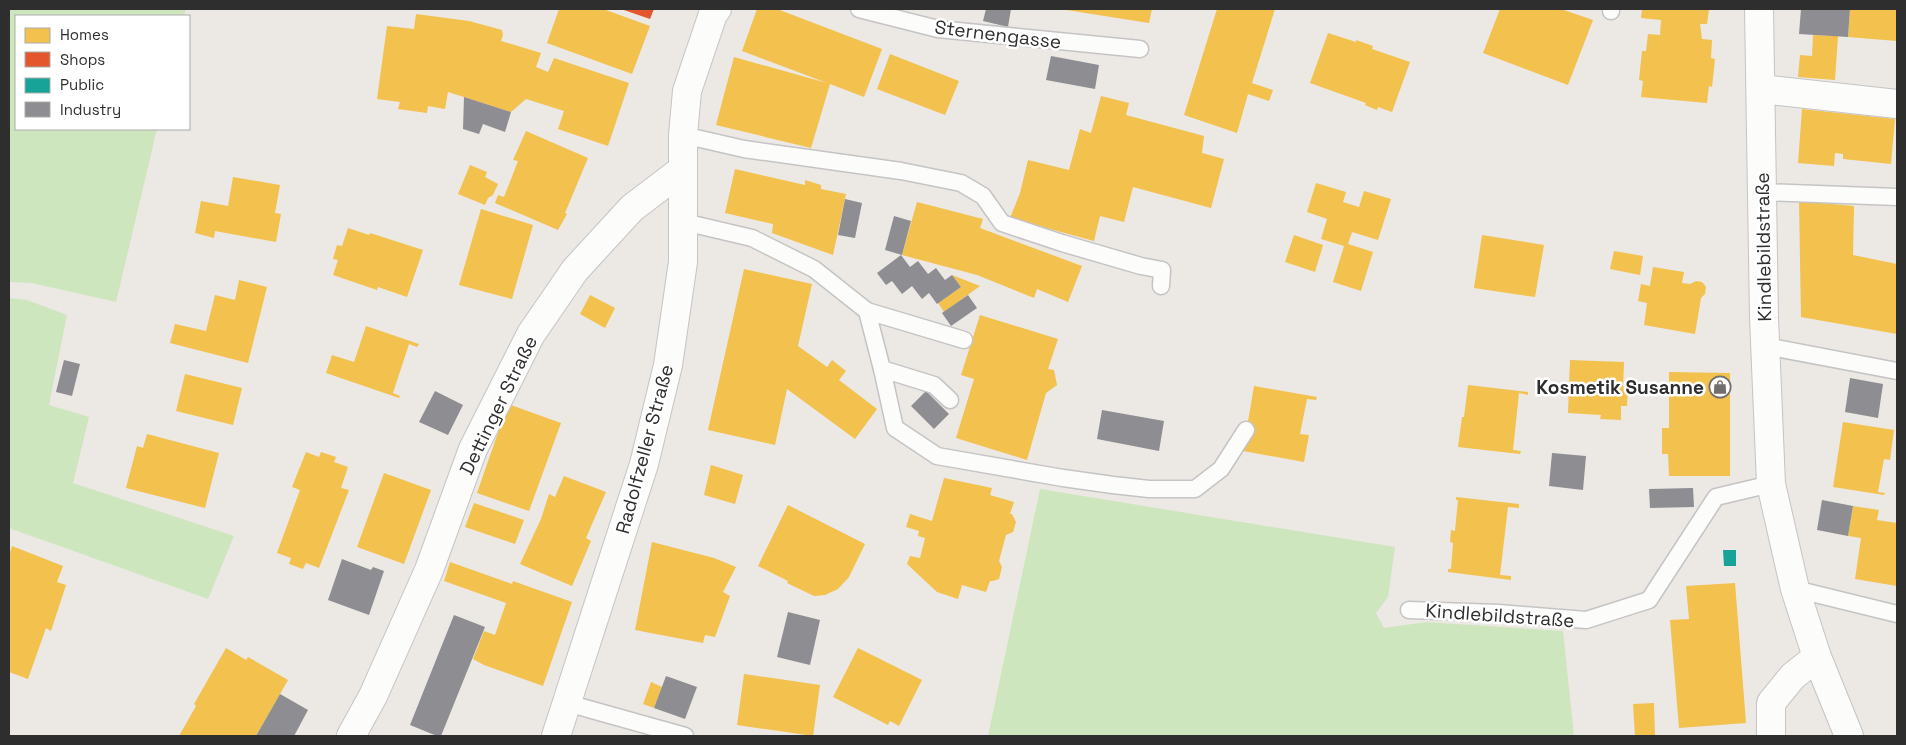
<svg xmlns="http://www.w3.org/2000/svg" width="1906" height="745" font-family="'Space Grotesk',sans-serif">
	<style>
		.green { fill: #cee6be }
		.homes { fill: #f2c14e }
		.shops { fill: #e4572e }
		.public { fill: #17a398 }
		.industry { fill: #8d8d92 }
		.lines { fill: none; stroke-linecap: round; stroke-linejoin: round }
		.lane-casing { stroke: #c5c4c5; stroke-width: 19 }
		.street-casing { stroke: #c5c4c5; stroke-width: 30 }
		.secondary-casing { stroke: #c5c4c5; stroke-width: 30 }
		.lane { stroke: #fcfcfb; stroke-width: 16 }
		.street { stroke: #fcfcfb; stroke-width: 28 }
		.secondary { stroke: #fcfcfb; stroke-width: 28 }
		.labels { text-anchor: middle; stroke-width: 5; stroke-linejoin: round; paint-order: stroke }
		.street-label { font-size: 19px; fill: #2e2e2e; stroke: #fff }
		.poi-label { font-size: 19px; font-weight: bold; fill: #2e2e2e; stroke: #fff; text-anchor: end }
	</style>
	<rect width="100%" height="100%" fill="#ece8e4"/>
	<g class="green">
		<path d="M 9,9 L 186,9 L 184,16 L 16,16 L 16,129 L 157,129 L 116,302 L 32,283 L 9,282 Z"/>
		<path d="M 9,298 L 27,300 L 67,315 L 49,405 L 89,417 L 73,483 L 234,536 L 208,599 L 9,528 Z"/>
		<path d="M 1040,489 L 1395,547 L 1388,597 L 1376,613 L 1384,628 L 1426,622 L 1563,631 L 1574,736 L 988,736 Z"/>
	</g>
	<g class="homes">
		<path d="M 559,9 L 603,9 L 650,26 L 632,74 L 547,43 Z"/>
		<path d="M 757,9 L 777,9 L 882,49 L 864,97 L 830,84 L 811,148 L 716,125 L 734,57 L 827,83 L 742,51 Z"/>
		<path d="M 1060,9 L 1152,9 L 1149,23 Z"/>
		<path d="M 1217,9 L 1275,9 L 1252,83 L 1273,90 L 1269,101 L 1248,94 L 1237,133 L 1184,115 Z"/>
		<path d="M 1500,9 L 1561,9 L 1593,20 L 1568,85 L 1483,53 Z"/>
		<path d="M 1642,9 L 1709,9 L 1707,24 L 1700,24 L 1702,39 L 1712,40 L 1711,58 L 1715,59 L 1712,87 L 1709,86 L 1707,103 L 1641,97 L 1643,81 L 1639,80 L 1642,51 L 1646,51 L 1648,34 L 1660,35 L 1661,20 L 1641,18 Z"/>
		<path d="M 1850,9 L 1897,9 L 1897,41 L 1848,37 Z"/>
		<path d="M 416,14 L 469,21 L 502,30 L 503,35 L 501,41 L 541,53 L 536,67 L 548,72 L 554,58 L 629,83 L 608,146 L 558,129 L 564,111 L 526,99 L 511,112 L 448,92 L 445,109 L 428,106 L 427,113 L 398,109 L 400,102 L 377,99 L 387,26 L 414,29 Z"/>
		<path d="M 1328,33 L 1356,42 L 1356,40 L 1373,46 L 1372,49 L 1410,62 L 1392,112 L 1378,107 L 1377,110 L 1365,105 L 1366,103 L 1310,83 Z"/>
		<path d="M 1813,35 L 1838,36 L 1835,80 L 1798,77 L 1800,55 L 1812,56 Z"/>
		<path d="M 890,54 L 959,81 L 945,115 L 877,89 Z"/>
		<path d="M 1101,96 L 1129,103 L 1126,115 L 1204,136 L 1202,153 L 1224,159 L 1211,208 L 1133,187 L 1124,222 L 1100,216 L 1094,241 L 1010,218 L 1020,193 L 1028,160 L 1069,170 L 1080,129 L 1091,133 Z"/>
		<path d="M 1802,109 L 1895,119 L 1891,164 L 1843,159 L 1843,154 L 1835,153 L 1834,166 L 1798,163 Z"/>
		<path d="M 526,131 L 588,158 L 565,213 L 567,214 L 558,230 L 495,203 L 498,195 L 504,197 L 518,161 L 513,160 Z"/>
		<path d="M 470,165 L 487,172 L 485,177 L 498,184 L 493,195 L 488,198 L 485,205 L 458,194 Z"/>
		<path d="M 735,169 L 805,185 L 805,180 L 821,185 L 821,189 L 846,194 L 833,255 L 772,233 L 773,224 L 725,213 Z"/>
		<path d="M 233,177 L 280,185 L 275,213 L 281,214 L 276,242 L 215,231 L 214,238 L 195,233 L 201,201 L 228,206 Z"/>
		<path d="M 1316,183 L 1346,192 L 1343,202 L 1359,207 L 1364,191 L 1391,199 L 1378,240 L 1352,232 L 1348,244 L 1373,252 L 1361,291 L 1333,282 L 1344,246 L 1321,239 L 1327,219 L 1307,212 Z"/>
		<path d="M 1799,201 L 1854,206 L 1853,255 L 1897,264 L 1897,334 L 1801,317 Z"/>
		<path d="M 917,202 L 983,219 L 980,228 L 1082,266 L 1068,302 L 1037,289 L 1034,298 L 977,275 L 902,255 Z"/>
		<path d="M 481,209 L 533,225 L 512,299 L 459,285 Z"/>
		<path d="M 348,228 L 369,235 L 370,233 L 423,250 L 407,297 L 378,287 L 377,290 L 333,275 L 338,260 L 333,259 L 337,245 L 342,246 Z"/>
		<path d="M 1294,235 L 1323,245 L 1315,272 L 1285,262 Z"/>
		<path d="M 1482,235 L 1544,245 L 1535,297 L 1474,288 Z"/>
		<path d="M 1614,251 L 1643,256 L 1640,275 L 1610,269 Z"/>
		<path d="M 1653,267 L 1684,272 L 1682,283 L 1690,284 L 1696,281 L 1702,282 L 1706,287 L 1705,294 L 1701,298 L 1695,334 L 1644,325 L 1647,303 L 1638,301 L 1641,284 L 1650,286 Z"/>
		<path d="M 744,269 L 812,284 L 798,346 L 827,367 L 832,360 L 846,371 L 839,380 L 877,409 L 855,439 L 787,389 L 775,445 L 708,430 Z"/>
		<path d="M 952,275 L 980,286 L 944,312 L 938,303 L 961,287 Z"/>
		<path d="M 239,280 L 267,287 L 248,363 L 170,343 L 175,324 L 206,331 L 215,295 L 235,300 Z"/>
		<path d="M 590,295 L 615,308 L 605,328 L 580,314 Z"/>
		<path d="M 980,315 L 1058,339 L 1048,369 L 1054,370 L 1057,385 L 1046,393 L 1027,460 L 956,438 L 974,379 L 961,375 Z"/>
		<path d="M 366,326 L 419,344 L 417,347 L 409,344 L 393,393 L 400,396 L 399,398 L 326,373 L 332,355 L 354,362 Z"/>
		<path d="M 1570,360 L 1624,362 L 1623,387 L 1628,387 L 1627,406 L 1621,406 L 1621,420 L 1600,419 L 1601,415 L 1568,413 Z"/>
		<path d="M 1669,372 L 1730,373 L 1730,476 L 1669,476 L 1668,454 L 1662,454 L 1662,428 L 1669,428 Z"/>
		<path d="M 185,374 L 242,388 L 233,425 L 176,411 Z"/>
		<path d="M 1468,385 L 1528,392 L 1528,395 L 1519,393 L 1513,450 L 1521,451 L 1520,454 L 1458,447 L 1462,417 L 1464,417 Z"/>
		<path d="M 1254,386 L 1317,397 L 1316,400 L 1307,399 L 1300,434 L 1309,435 L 1304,462 L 1243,451 Z"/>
		<path d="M 508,404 L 561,423 L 529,511 L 477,493 Z"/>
		<path d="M 1843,422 L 1894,430 L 1890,460 L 1884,459 L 1878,492 L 1885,493 L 1884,495 L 1833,487 Z"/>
		<path d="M 147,434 L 219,453 L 205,508 L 126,488 L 137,446 L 143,448 Z"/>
		<path d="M 306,452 L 319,457 L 321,452 L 336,457 L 334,462 L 348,467 L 341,488 L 349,490 L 319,568 L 306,563 L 303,569 L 289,564 L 291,558 L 277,553 L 300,490 L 292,487 Z"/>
		<path d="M 711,465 L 743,475 L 735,504 L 704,495 Z"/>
		<path d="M 384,473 L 431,490 L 404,564 L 357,547 Z"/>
		<path d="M 564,476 L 606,492 L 586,538 L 591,541 L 572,586 L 520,564 L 541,519 L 549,494 L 555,497 Z"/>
		<path d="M 944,478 L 992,488 L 990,495 L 1014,502 L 1010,514 L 1012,514 L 1016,522 L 1013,532 L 1006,535 L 999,561 L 1002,567 L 999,579 L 993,581 L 990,581 L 986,592 L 962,585 L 958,599 L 937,592 L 907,564 L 910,556 L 920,558 L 925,538 L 918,536 L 919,531 L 906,527 L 910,514 L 932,521 Z"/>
		<path d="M 1456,497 L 1519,504 L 1519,508 L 1508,507 L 1500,575 L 1511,576 L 1511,580 L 1448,572 L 1448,569 L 1451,569 L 1453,543 L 1450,542 L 1451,530 L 1455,531 L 1458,500 L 1456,500 Z"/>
		<path d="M 474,503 L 524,520 L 515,544 L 465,527 Z"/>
		<path d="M 788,505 L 865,544 L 849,577 L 838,589 L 825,595 L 814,596 L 787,583 L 788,581 L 758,566 Z"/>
		<path d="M 1853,506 L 1879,510 L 1877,520 L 1897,523 L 1897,586 L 1855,579 L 1861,538 L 1848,536 Z"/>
		<path d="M 652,542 L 714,558 L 736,567 L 723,592 L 730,596 L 715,637 L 705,635 L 703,643 L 635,630 Z"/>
		<path d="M 12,546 L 63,566 L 57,582 L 66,585 L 51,631 L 46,628 L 28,679 L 9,672 L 9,556 Z"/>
		<path d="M 450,562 L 512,584 L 513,581 L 572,602 L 543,686 L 484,665 L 473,659 L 484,631 L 495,635 L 506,603 L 444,581 Z"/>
		<path d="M 1735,583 L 1746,723 L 1679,728 L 1670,620 L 1689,619 L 1686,586 Z"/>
		<path d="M 226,648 L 246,660 L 248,657 L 288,680 L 256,736 L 179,736 L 196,706 L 194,704 Z"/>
		<path d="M 858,648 L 922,680 L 899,726 L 890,721 L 888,725 L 833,697 Z"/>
		<path d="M 744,674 L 820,685 L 813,736 L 737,725 Z"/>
		<path d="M 651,682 L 662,687 L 654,708 L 643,704 Z"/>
		<path d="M 1654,703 L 1655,736 L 1635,736 L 1633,704 Z"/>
	</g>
	<path class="shops" d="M 621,9 L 654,9 L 650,19 Z"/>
	<path class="public" d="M 1723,550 L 1736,550 L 1736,566 L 1724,566 Z"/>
	<g class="industry">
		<path d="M 986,9 L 1011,9 L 1008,27 L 983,21 Z"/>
		<path d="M 1801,9 L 1850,9 L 1848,37 L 1799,34 Z"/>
		<path d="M 1051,56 L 1099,65 L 1095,89 L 1046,80 Z"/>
		<path d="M 464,97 L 511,112 L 505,132 L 483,124 L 479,134 L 463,129 Z"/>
		<path d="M 845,199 L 862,203 L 855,238 L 838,235 Z"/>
		<path d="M 894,216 L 911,221 L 902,255 L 885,250 Z"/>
		<path d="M 901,255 L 910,267 L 918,261 L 928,274 L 936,268 L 945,280 L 952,275 L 961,287 L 937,304 L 929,293 L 922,299 L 912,286 L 902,294 L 892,281 L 886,285 L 877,273 Z"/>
		<path d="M 968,295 L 977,308 L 951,326 L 942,313 Z"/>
		<path d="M 64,360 L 80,364 L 72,396 L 56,392 Z"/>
		<path d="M 1850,378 L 1883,384 L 1878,418 L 1845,412 Z"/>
		<path d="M 435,391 L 463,405 L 448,435 L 419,422 Z"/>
		<path d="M 926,391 L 949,414 L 934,429 L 911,406 Z"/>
		<path d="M 1102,410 L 1164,421 L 1159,451 L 1097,439 Z"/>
		<path d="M 1552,453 L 1586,456 L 1583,490 L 1549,486 Z"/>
		<path d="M 1693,488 L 1694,507 L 1650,508 L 1649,489 Z"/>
		<path d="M 1822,500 L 1853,506 L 1848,536 L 1817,530 Z"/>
		<path d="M 342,559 L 371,570 L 373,567 L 384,571 L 369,615 L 328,600 Z"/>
		<path d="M 788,612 L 820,620 L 810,665 L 777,657 Z"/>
		<path d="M 454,615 L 485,627 L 441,736 L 437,736 L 410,725 Z"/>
		<path d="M 666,676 L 697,687 L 685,719 L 654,708 Z"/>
		<path d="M 280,694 L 308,710 L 294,736 L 256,736 Z"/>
	</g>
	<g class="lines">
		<g class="lane-casing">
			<g id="lane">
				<path d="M 859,9 L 938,29 L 1140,49"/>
				<path d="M 1611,9 L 1611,11"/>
				<path d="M 683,135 L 744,149 L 901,171 L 961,183 L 983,196 L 1002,223 L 1062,243 L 1141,266 L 1162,270 L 1161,286"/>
				<path d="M 1762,192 L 1897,197"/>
				<path d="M 684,222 L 752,238 L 814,269 L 867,311 L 882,369 L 934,385 L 950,400"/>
				<path d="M 867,311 L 964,340"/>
				<path d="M 1765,346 L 1897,371"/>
				<path d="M 882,369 L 895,428 L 937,456 L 1063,478 L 1113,485 L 1149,489 L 1195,489 L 1221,469 L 1246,430"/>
				<path d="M 1795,589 L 1897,614"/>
				<path d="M 1409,610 L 1499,613 L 1586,620 L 1649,600 L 1716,497 L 1771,484"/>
				<path d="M 567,703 L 685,736"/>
			</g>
		</g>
		<g class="street-casing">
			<g id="street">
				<path d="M 1761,89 L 1897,104"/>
				<path d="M 351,736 L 373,696 L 429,570 L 473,449 L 531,334 L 575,270 L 632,208 L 682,170"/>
				<path d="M 1771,736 L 1771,703 L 1793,676 L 1817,657"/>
			</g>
		</g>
		<g class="secondary-casing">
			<g id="secondary">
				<path d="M 1759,9 L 1764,318 L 1771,484 L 1795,589 L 1817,657 L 1849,736"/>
				<path d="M 556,736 L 644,464 L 668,365 L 683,262 L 683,135 L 687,91 L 713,14 L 717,9"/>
			</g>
		</g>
		<use href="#lane" class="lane"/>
		<use href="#street" class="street"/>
		<use href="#secondary" class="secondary"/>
	</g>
	<defs>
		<g id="shop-ring" transform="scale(1.125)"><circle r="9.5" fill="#fff" stroke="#706f6e" stroke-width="1.5"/><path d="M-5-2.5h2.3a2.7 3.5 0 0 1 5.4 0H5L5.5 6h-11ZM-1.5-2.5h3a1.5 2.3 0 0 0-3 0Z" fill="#706f6e"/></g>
	</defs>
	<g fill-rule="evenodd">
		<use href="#shop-ring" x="1720" y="387"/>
	</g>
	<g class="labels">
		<g class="street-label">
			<text transform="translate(998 34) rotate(7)" y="7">Sternengasse</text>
			<text transform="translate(1763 247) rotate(-91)" y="7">Kindlebildstraße</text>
			<text transform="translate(498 405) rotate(-64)" y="7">Dettinger Straße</text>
			<text transform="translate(644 449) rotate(-75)" y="7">Radolfzeller Straße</text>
			<text transform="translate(1500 615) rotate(4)" y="7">Kindlebildstraße</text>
		</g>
		<g class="poi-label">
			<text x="1704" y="394">Kosmetik Susanne</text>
		</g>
	</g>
	<rect width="1906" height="745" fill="none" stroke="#2e2e2e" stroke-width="20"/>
	<rect x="15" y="15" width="175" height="115" fill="#ffffff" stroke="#ababab"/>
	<rect x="25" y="28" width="25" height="15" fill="#f2c14e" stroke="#ababab"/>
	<text x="60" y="40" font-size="15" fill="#2e2e2e">Homes</text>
	<rect x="25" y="52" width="25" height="15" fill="#e4572e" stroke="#ababab"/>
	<text x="60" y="65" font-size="15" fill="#2e2e2e">Shops</text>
	<rect x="25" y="78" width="25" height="15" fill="#17a398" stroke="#ababab"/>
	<text x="60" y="90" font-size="15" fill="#2e2e2e">Public</text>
	<rect x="25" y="102" width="25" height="15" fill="#8d8d92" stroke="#ababab"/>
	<text x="60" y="115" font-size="15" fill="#2e2e2e">Industry</text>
</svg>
